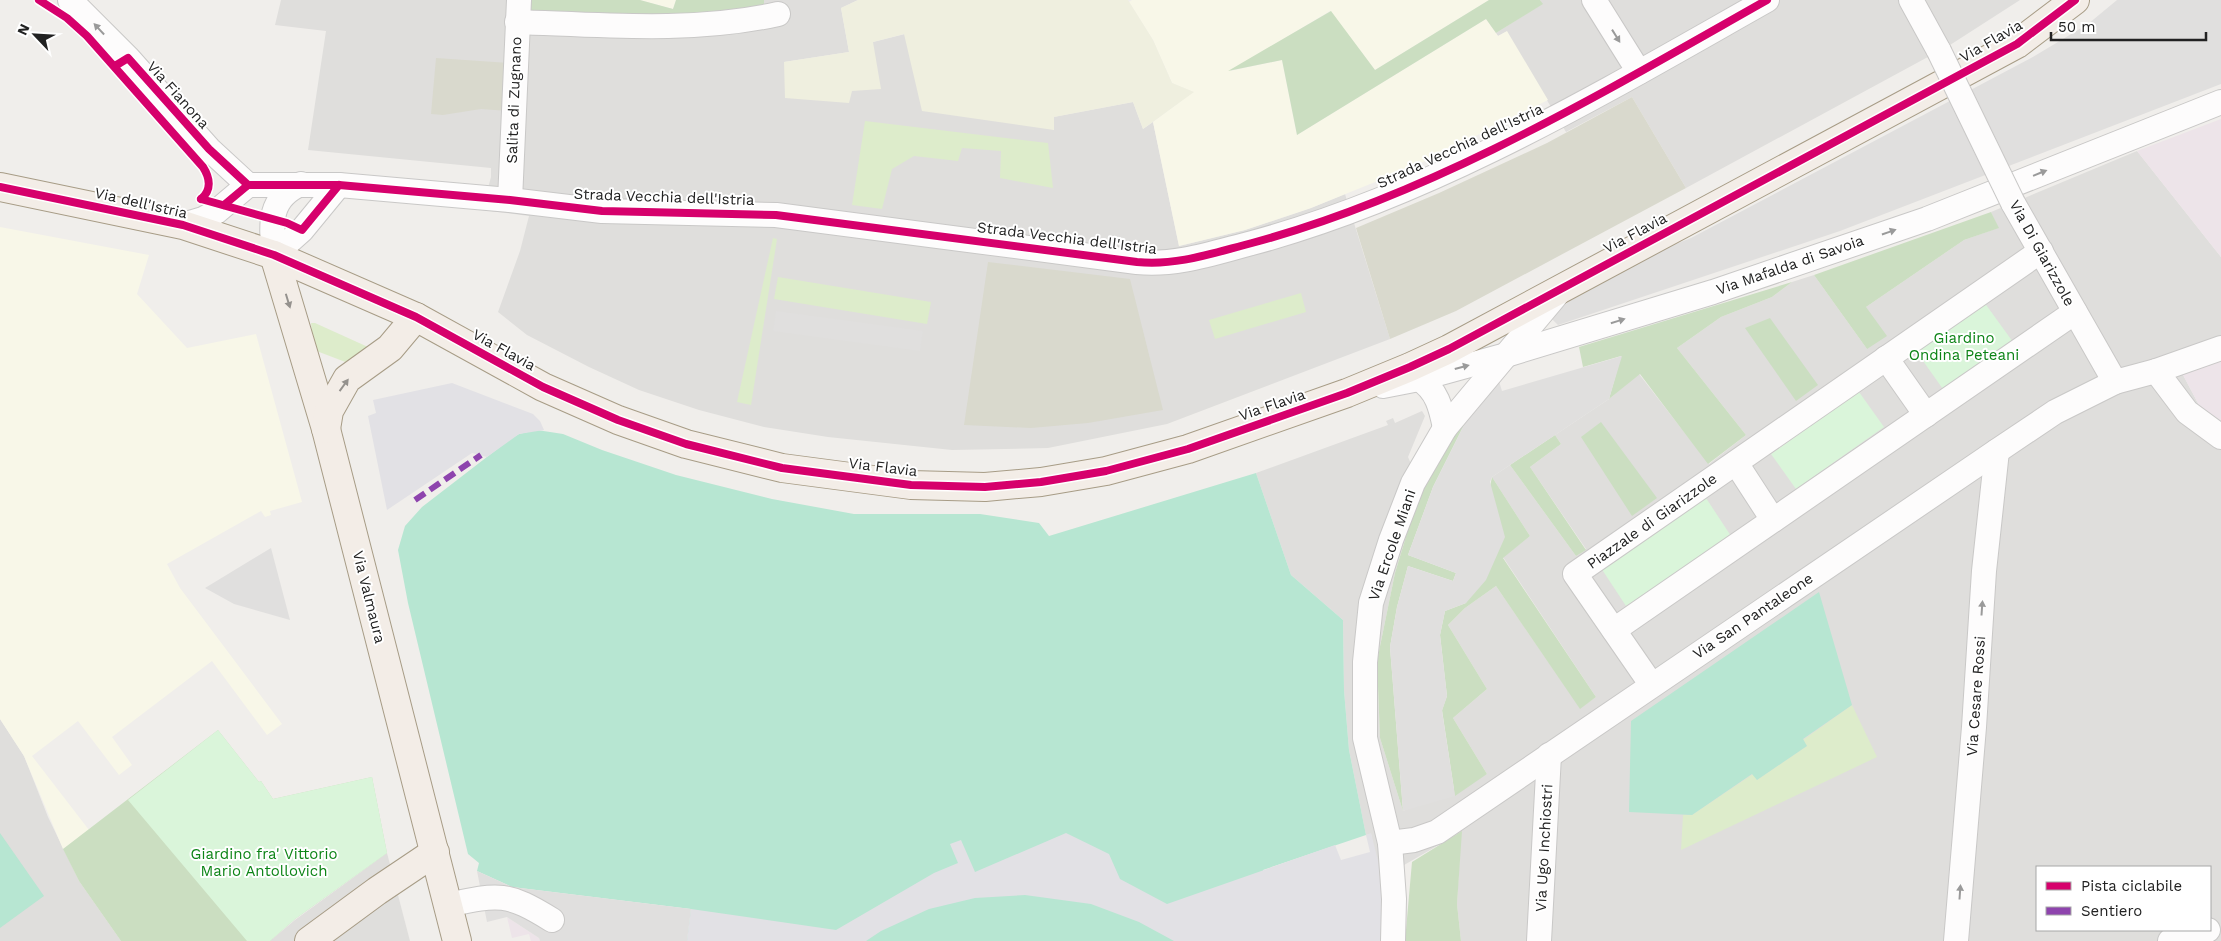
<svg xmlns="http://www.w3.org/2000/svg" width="2221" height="941" font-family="'Work Sans',sans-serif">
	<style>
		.residential { fill: #dfdedc; fill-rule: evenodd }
		.industrial { fill: #ede4e9 }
		.education { fill: #f8f7e8 }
		.construction { fill: #d9d9cd }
		.farmland { fill: #efefdf }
		.grass { fill: #ddeccb }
		.forest { fill: #cbdec1 }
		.park { fill: #daf5da }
		.pitch { fill: #b7e6d2 }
		.parking { fill: #e0dfde }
		.plaza { fill: #e2e1e5 }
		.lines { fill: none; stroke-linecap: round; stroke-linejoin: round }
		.minor-casing { stroke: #c9c8c7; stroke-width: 26 }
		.major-casing { stroke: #a79c86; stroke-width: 30 }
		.minor { stroke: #fdfcfc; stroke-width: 24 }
		.major { stroke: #f3ede7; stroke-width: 28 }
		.minor-bridge-casing { stroke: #c9c8c7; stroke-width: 26; stroke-linecap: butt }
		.minor-bridge { stroke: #fdfcfc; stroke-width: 24 }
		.quiet { stroke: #8e44ad; stroke-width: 6; stroke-dasharray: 12 6; stroke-linecap: butt }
		.cycleway-casing { stroke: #fff; stroke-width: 11 }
		.cycleway { stroke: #d6006c; stroke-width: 8 }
		.oneway { fill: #9a9a9a }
		.oneway2 { fill: #95928e }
		.labels { text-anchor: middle; stroke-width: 4; stroke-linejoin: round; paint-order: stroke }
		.street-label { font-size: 15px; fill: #222; stroke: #fff }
		.park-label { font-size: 15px; fill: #0c8416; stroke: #fff }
	</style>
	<rect width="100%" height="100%" fill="#f0eeeb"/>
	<g class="residential">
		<path d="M 281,0 L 530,0 L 529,14 L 764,5 L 764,0 L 858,0 L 841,8 L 849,52 L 784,62 L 852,91 L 873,42 L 905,34 L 1054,130 L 1053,117 L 1133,102 L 1143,129 L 1153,122 L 1179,246 L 1245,230 L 1311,208 L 1345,194 L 1390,339 L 1167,424 L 1048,448 L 952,450 L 828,437 L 764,427 L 699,410 L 639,390 L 589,367 L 527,335 L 498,312 L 520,251 L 529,216 L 482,210 L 491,177 L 491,168 L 308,150 L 326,31 L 275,25 Z"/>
		<path d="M 1540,0 L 2020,0 L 1950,45 L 1686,188 L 1632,97 L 1566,132 L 1506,32 L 1498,36 L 1496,33 L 1542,4 Z"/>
		<path d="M 2137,151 L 2221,257 L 2221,336 L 2173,356 L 2201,409 L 2221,421 L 2221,941 L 1461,941 L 1457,904 L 1461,832 L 1380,879 L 1371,834 L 1366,835 L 1349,750 L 1344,690 L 1343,620 L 1291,575 L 1256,473 L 1388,425 L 1386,421 L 1393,418 L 1395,423 L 1422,411 L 1425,416 L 1408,457 L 1421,487 L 1395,573 L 1377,661 L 1380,738 L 1403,811 L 1487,774 L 1453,718 L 1487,689 L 1448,625 L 1465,608 L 1496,586 L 1580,708 L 1596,697 L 1503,557 L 1530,536 L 1492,477 L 1510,465 L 1576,556 L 1586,549 L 1530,467 L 1561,444 L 1555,435 L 1609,399 L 1639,374 L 1709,464 L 1746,435 L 1677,348 L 1721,317 L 1772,297 L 1792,282 L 1814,275 L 1867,349 L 1866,307 L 1964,240 L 1998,228 L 1991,212 ZM 2037,867 L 2210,867 L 2210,930 L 2037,930 Z"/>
		<path d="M 0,719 L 24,756 L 48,817 L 79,881 L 121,941 L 0,941 Z"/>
		<path d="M 387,853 L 410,941 L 270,941 L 295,920 Z"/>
	</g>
	<g class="industrial">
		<path d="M 2221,119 L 2221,257 L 2137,151 Z"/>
		<path d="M 2221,336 L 2221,421 L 2201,409 L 2173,356 Z"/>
		<path d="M 507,917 L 539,938 L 540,941 L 531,941 L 529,934 L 512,938 Z"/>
	</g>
	<g class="education">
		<path d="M 640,0 L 676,0 L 673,9 Z"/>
		<path d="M 1132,0 L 1489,0 L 1375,70 L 1330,11 L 1230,71 L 1282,60 L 1297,135 L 1486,19 L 1498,36 L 1507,31 L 1548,100 L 1417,165 L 1311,208 L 1245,230 L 1179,246 L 1153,122 L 1193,92 L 1172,83 L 1153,40 L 1129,2 Z"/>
		<path d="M 0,227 L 149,255 L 137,294 L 187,348 L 256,334 L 302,502 L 270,511 L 271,515 L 265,517 L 261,511 L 167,564 L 180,588 L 282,724 L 267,735 L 212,661 L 112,737 L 132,765 L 119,775 L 78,721 L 32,756 L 89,830 L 63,849 L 24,756 L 0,719 Z"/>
	</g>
	<g class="construction">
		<path d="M 436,58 L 509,63 L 508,111 L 481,109 L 443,115 L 431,114 Z"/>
		<path d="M 1632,97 L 1686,188 L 1456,311 L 1390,339 L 1356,228 L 1439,193 L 1547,143 Z"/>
		<path d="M 988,262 L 1130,279 L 1163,410 L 1088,423 L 1031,428 L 964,425 Z"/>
	</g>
	<path class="farmland" d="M 858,0 L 1128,0 L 1153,40 L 1172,83 L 1194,92 L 1143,129 L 1133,102 L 1054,117 L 1054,130 L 922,111 L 904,34 L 873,42 L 881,89 L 852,91 L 849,103 L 785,98 L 784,62 L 849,52 L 841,8 Z"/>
	<g class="grass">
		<path d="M 865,121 L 1048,143 L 1053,188 L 1000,178 L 1001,151 L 962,148 L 958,161 L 914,156 L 892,169 L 882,209 L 852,205 Z"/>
		<path d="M 773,238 L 777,239 L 751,405 L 737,402 Z"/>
		<path d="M 778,277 L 931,302 L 927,324 L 774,299 Z"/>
		<path d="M 1301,293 L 1306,312 L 1215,339 L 1209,320 Z"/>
		<path d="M 311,323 L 315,323 L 368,347 L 348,363 L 314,350 Z"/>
		<path d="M 1852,705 L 1877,757 L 1681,850 L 1683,815 L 1692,815 L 1753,774 L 1757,780 L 1807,746 L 1803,740 Z"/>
	</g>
	<g class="forest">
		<path d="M 530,0 L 640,0 L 673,9 L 676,0 L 764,0 L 764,5 L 668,17 L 529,14 Z"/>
		<path d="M 1489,0 L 1540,0 L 1543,4 L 1496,33 L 1486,19 L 1297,135 L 1282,60 L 1228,71 L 1331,11 L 1375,70 Z"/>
		<path d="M 1991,212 L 1999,228 L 1964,240 L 1866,307 L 1887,336 L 1867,349 L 1814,275 Z"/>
		<path d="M 1792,282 L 1772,297 L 1721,317 L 1677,348 L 1746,435 L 1708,464 L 1640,374 L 1609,399 L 1621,356 L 1583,367 L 1579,347 Z"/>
		<path d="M 1770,318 L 1818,385 L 1796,401 L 1745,328 Z"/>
		<path d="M 1472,409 L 1433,487 L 1408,555 L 1456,573 L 1453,581 L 1408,566 L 1397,607 L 1390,647 L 1403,811 L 1380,738 L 1377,661 L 1395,573 L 1421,487 Z"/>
		<path d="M 1601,422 L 1657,498 L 1632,516 L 1581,437 Z"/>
		<path d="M 1555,435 L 1561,444 L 1530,467 L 1586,550 L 1576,556 L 1510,465 Z"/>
		<path d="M 1492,477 L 1530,536 L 1503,558 L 1596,697 L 1580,709 L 1496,586 L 1465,608 L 1448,625 L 1487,689 L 1453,718 L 1487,774 L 1455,796 L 1442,710 L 1447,696 L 1440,635 L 1445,611 L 1466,603 Z"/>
		<path d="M 218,730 L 259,782 L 261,781 L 273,799 L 372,777 L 387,853 L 295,919 L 270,941 L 121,941 L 79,881 L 63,849 Z"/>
		<path d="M 1462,831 L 1457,904 L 1461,941 L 1405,941 L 1412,862 Z"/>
	</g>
	<g class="park">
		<path d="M 1984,302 L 2013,342 L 1945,392 L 1916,351 Z"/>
		<path d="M 1859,392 L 1884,427 L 1796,489 L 1771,454 Z"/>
		<path d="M 1706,498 L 1731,536 L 1626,606 L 1601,568 Z"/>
		<path d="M 218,730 L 259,782 L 261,781 L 273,799 L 372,777 L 387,853 L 295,919 L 270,941 L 247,941 L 128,800 Z"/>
	</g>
	<g class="pitch">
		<path d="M 537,430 L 563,434 L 602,450 L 676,475 L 772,499 L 854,514 L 980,514 L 1039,523 L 1049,536 L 1256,473 L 1291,575 L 1343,620 L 1344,690 L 1349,750 L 1366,835 L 1263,870 L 1286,941 L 687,941 L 691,909 L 512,887 L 477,871 L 479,863 L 468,854 L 408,603 L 398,550 L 405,526 L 422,507 L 509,440 L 519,434 Z"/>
		<path d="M 1819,592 L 1852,705 L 1803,739 L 1807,746 L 1757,780 L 1752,774 L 1692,815 L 1629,812 L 1631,721 Z"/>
		<path d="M 0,833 L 44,896 L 0,928 Z"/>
	</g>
	<g class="parking">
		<path d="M 2117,0 L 2221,0 L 2221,84 L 1840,231 L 1558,325 L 1552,319 L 1556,312 L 1579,293 L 1668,247 L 1691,238 L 2031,58 L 2088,24 Z"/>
		<path d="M 776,311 L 923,331 L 920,351 L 773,331 Z"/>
		<path d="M 1622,356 L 1609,399 L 1492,477 L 1490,482 L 1505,537 L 1486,580 L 1466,603 L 1445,611 L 1440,635 L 1447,696 L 1442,711 L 1455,796 L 1403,811 L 1390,647 L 1397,607 L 1408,566 L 1453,581 L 1456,573 L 1408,555 L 1433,487 L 1472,409 L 1498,378 L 1502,391 Z"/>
		<path d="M 271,548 L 290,620 L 234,604 L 205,588 Z"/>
		<path d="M 477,871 L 512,887 L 691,909 L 687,941 L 540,941 L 539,938 L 507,917 L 487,922 Z"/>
	</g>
	<g class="plaza">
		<path d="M 452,383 L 533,414 L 540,421 L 544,430 L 519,434 L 487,457 L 472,453 L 387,510 L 368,416 L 376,413 L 373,400 Z"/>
		<path d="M 1066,833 L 1109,854 L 1120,879 L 1167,904 L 1335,845 L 1341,860 L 1370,852 L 1366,835 L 1371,833 L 1378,861 L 1383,905 L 1384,941 L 1174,941 L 1139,922 L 1091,904 L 1025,895 L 975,898 L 929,909 L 881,931 L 866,941 L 687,941 L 691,909 L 836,930 L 934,873 L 958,863 L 950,844 L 961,840 L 975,872 Z"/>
	</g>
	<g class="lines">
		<g class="minor-casing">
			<g id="minor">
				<path d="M 70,0 L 128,58 L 209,149 L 248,185"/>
				<path d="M 1594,0 L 1639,72"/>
				<path d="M 1911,0 L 1939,51"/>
				<path d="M 517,22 C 603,25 693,33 778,14"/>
				<path d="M 510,200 L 519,0"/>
				<path d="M 2013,203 L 2115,382 L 2156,371 L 2187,412 L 2221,437"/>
				<path d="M 183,225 L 203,219 L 216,212 L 248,185 L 339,185 L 510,200 L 602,211 L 776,215 L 1137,262 C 1177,266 1213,253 1252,243 C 1434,194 1604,92 1767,0"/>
				<path d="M 274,255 L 302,230 L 339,185"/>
				<path d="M 274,255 C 271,224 268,198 301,184"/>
				<path d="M 1886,358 L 1926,415"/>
				<path d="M 2156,371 L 2221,348"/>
				<path d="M 1419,379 C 1437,390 1441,408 1445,428"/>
				<path d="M 1383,386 L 1419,379 L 1506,355 L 1713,292 L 1927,219 L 2221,102"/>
				<path d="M 1736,463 L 1773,520"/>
				<path d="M 1614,630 L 2075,312"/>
				<path d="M 1651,684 L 1575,574 L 2041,251"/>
				<path d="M 1390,843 L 1414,840 L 1437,832 L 1997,451 L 2055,412 L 2115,382"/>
				<path d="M 448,905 C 499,894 507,892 552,920"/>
				<path d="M 1393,941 L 1394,899 L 1390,843 L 1365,738 L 1365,662 L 1371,603 L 1391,540 L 1413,483 L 1445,428 L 1558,293"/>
				<path d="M 1539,941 L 1549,755"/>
				<path d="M 1956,941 L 1974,727 L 1984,571 L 1997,451"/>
				<path d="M 2170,941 L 2208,930"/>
			</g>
		</g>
		<g class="major-casing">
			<g id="major">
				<path d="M 0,187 L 183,225 L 274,255 L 416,317 L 543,387 L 618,420 L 686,444 L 782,468 L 911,485 L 985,487 L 1041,482 L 1106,471 L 1188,449 L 1347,393 L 1410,367 L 1449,349 L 2017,44 L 2075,0"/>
				<path d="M 274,255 L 326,429 L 457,941"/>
				<path d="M 326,429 L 329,411 L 347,379 L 390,348 L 416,317"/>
				<path d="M 309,941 L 377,891 L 435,852"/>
			</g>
		</g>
		<use href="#minor" class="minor"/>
		<use href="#major" class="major"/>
		<g class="minor-bridge-casing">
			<path id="minor-bridge" d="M 1939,51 L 2013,203"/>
		</g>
		<use href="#minor-bridge" class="minor-bridge"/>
		<path class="quiet" d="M 415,500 L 481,455"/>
		<g class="cycleway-casing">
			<g id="cycleway">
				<path d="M 39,0 L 67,18 L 87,36 L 203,167 C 210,178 212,190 201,199"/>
				<path d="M 115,66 L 128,58 L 209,149 L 248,185"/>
				<path d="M 0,187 L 183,225 L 274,255 L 416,317 L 543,387 L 618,420 L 686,444 L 782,468 L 911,485 L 985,487 L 1041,482 L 1106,471 L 1188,449 L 1347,393 L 1410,367 L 1449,349 L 2017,44 L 2075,0"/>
				<path d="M 201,199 L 287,223 L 302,230 L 339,185"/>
				<path d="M 224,205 L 248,185 L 339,185 L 510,200 L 602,211 L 776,215 L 1137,262 C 1177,266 1213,253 1252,243 C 1434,194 1604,92 1767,0"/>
			</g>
		</g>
		<use href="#cycleway" class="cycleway"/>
	</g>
	<defs><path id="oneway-solid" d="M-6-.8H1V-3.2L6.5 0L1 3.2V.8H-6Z" transform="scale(1.25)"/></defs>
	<g class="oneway">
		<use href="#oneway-solid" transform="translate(99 29) rotate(-133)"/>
		<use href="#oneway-solid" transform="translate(1616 36) rotate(58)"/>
		<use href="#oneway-solid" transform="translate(2040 173) rotate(-22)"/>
		<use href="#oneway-solid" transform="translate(1889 232) rotate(-19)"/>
		<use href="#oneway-solid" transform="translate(1618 321) rotate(-17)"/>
		<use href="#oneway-solid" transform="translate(1462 367) rotate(-15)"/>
		<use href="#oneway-solid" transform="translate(1982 608) rotate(-86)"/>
		<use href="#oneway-solid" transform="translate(1960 892) rotate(-86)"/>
	</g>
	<g class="oneway2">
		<use href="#oneway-solid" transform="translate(288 301) rotate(73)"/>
		<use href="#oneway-solid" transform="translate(344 385) rotate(-54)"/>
	</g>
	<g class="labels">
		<g class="street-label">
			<text transform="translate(1991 41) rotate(-30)" y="5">Via Flavia</text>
			<text transform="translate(178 95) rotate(48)" y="5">Via Fianona</text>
			<text transform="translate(514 100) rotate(-88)" y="5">Salita di Zugnano</text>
			<text transform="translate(1460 146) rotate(-25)" y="5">Strada Vecchia dell'Istria</text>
			<text transform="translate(664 197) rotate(2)" y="5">Strada Vecchia dell'Istria</text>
			<text transform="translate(141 203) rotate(13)" y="5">Via dell'Istria</text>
			<text transform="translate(1635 233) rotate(-28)" y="5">Via Flavia</text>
			<text transform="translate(1067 238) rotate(7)" y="5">Strada Vecchia dell'Istria</text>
			<text transform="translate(2042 253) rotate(61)" y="5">Via Di Giarizzole</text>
			<text transform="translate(1790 265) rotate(-19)" y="5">Via Mafalda di Savoia</text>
			<text transform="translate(504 350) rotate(29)" y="5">Via Flavia</text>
			<text transform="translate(1272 405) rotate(-19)" y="5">Via Flavia</text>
			<text transform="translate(883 467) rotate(7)" y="5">Via Flavia</text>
			<text transform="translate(1652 521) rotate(-35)" y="5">Piazzale di Giarizzole</text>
			<text transform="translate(1392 545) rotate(-71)" y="5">Via Ercole Miani</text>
			<text transform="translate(369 597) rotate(76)" y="5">Via Valmaura</text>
			<text transform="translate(1753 616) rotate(-34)" y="5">Via San Pantaleone</text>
			<text transform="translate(1976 696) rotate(-86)" y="5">Via Cesare Rossi</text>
			<text transform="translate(1544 848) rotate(-87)" y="5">Via Ugo Inchiostri</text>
		</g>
		<g class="park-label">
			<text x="1964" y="343">Giardino<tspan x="1964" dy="17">Ondina Peteani</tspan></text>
			<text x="264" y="859">Giardino fra' Vittorio<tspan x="264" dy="17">Mario Antollovich</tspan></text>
		</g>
	</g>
	<rect x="2036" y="866" width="175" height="65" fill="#ffffff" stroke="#a7a7a7"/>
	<rect x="2046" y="882" width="25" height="8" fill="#d6006c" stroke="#a7a7a7"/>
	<text x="2081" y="891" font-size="15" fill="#222222">Pista ciclabile</text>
	<rect x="2046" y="907" width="25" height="8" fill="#8e44ad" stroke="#a7a7a7"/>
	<text x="2081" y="916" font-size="15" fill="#222222">Sentiero</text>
	<g transform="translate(35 35) rotate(295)" stroke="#ffffff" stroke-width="4" paint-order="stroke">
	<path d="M0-4L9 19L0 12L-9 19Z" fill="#222222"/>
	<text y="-8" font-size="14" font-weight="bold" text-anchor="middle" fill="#222222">N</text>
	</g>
	<path d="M2051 32v8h155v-8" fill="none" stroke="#222222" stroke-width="2.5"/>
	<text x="2058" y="32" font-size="15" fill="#222222" stroke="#ffffff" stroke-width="4" paint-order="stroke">50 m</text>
</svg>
